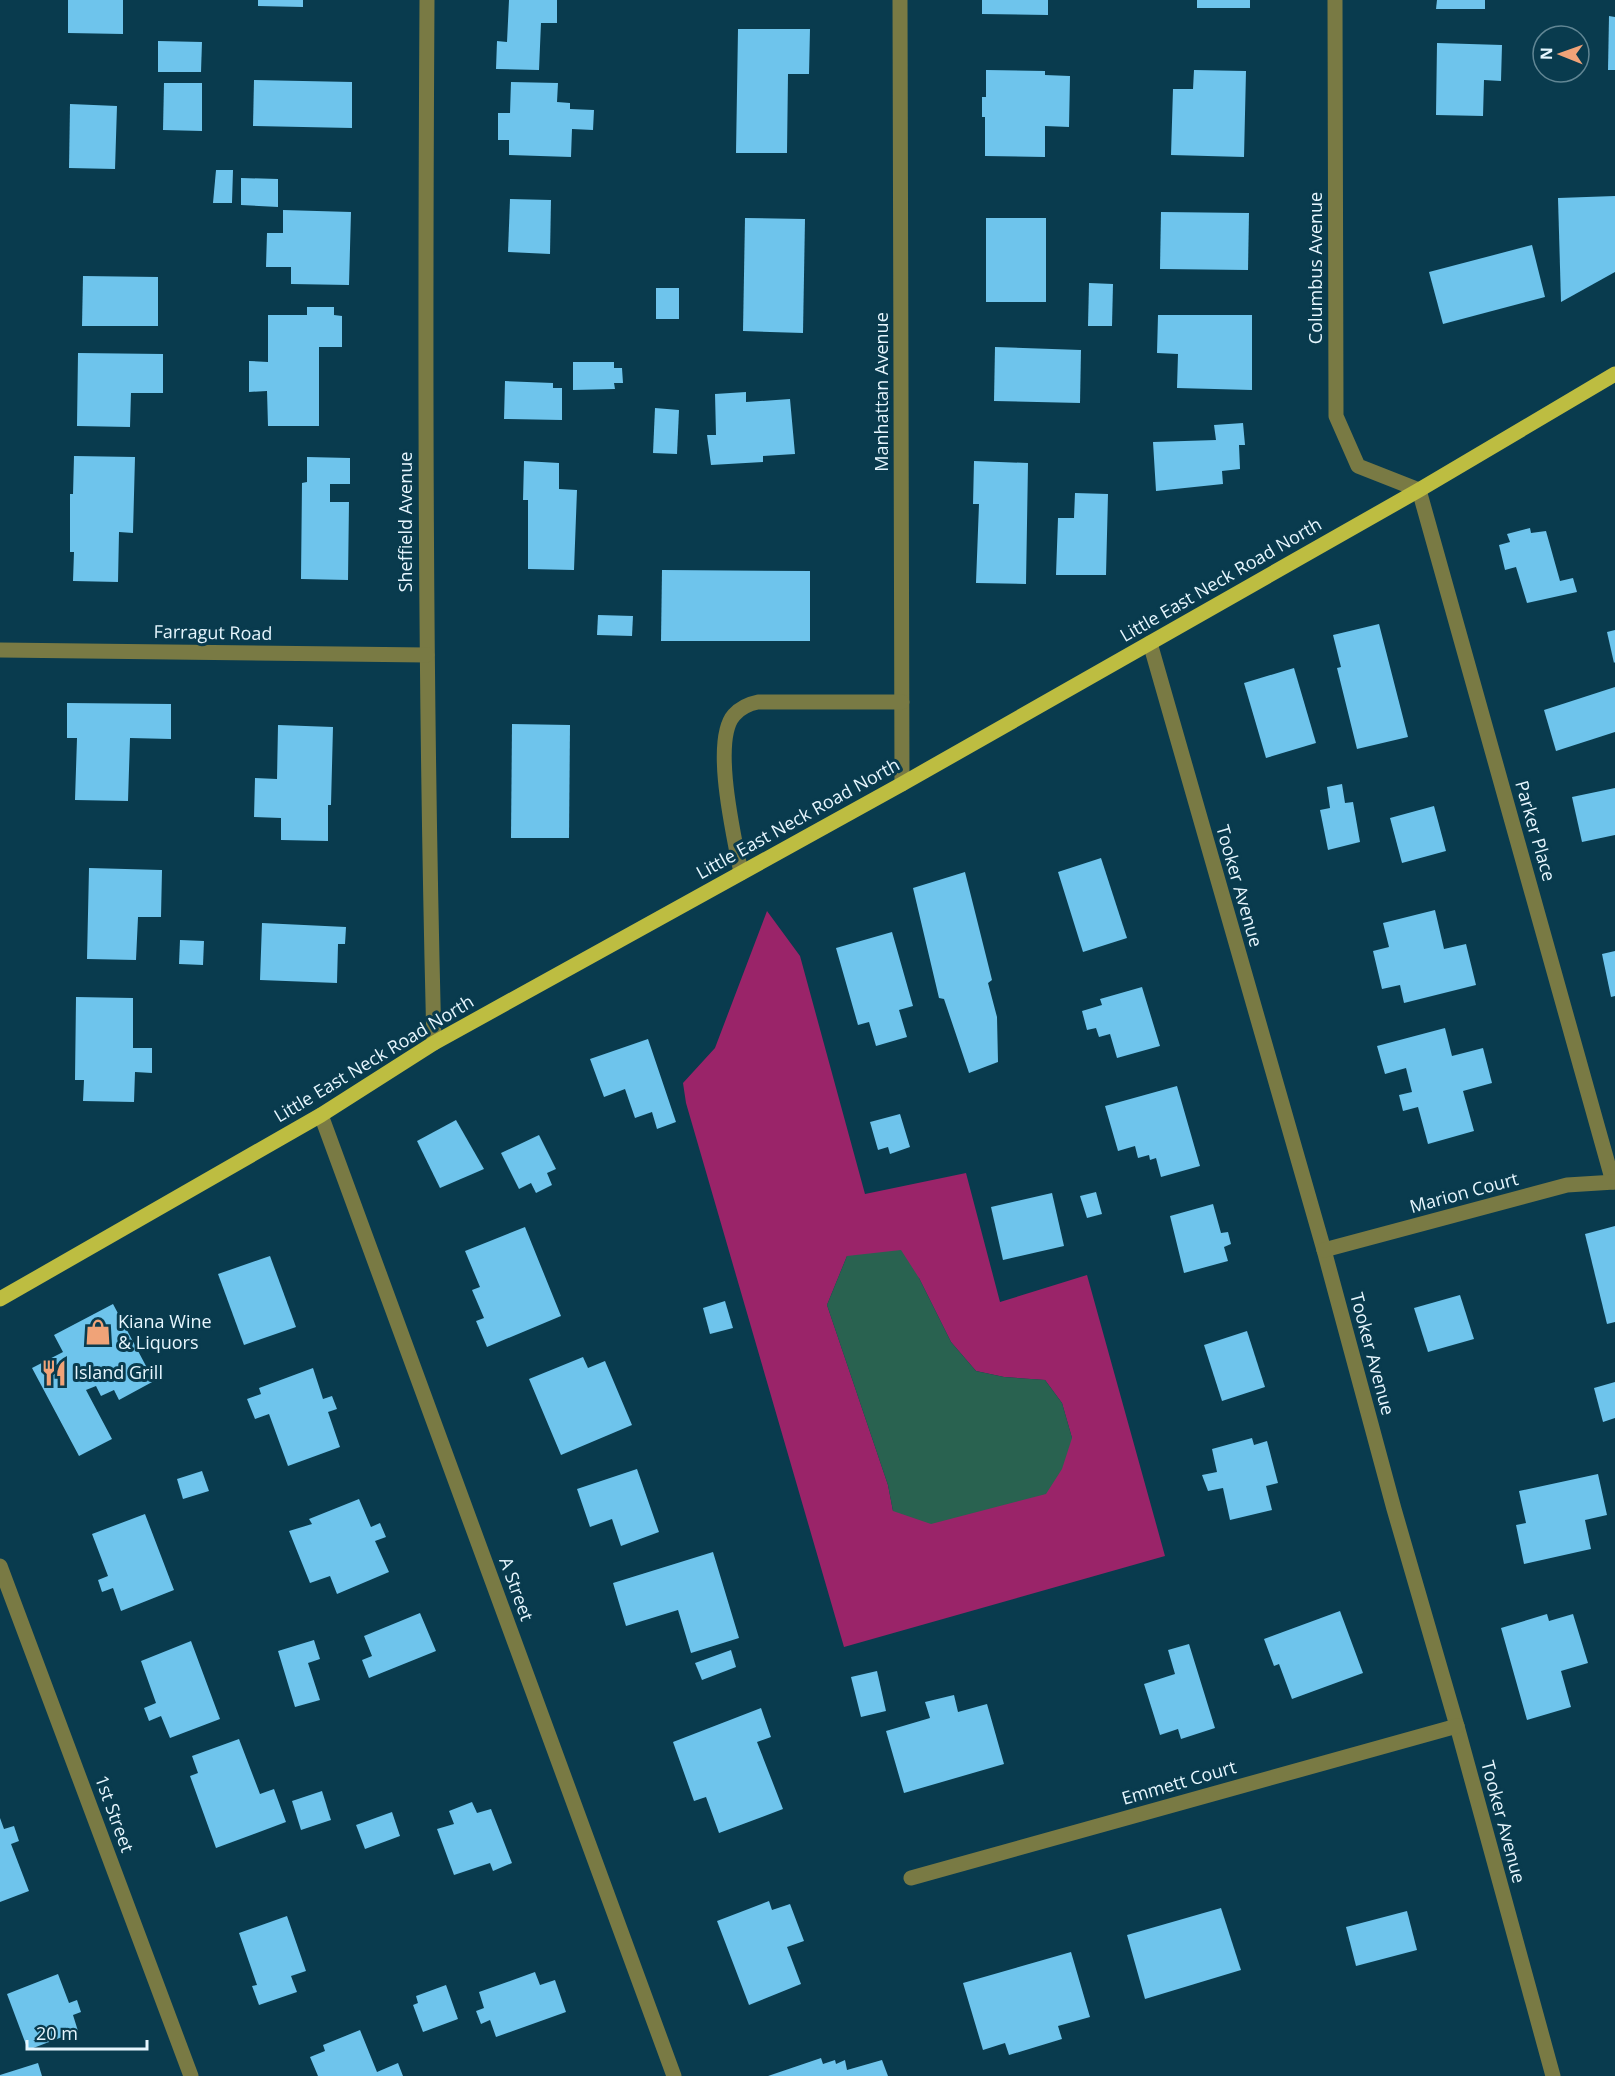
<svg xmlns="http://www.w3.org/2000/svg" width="1615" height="2076" font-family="'Open Sans',sans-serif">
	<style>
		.green { fill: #9a2469; fill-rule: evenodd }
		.water { fill: #296250 }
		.building { fill: #6ec4ec }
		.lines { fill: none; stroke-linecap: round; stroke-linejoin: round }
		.minor { stroke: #797a44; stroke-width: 15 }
		.major { stroke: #bdbd41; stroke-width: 15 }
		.labels { text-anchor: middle; stroke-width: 6; stroke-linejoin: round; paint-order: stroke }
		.street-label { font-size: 18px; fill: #e6f6fe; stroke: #093b4e }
		.poi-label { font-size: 18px; fill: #e6f6fe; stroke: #093b4e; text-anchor: start }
	</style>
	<rect width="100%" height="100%" fill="#093b4e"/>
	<path class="green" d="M 767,911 L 800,956 L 865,1194 L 966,1173 L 1000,1302 L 1087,1275 L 1165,1556 L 844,1647 L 686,1103 L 683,1083 L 715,1048 ZM 847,1256 L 919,1278 L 951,1342 L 976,1371 L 1004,1377 L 1045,1380 L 1062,1403 L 1072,1438 L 893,1511 L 888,1485 L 827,1305 Z"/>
	<path class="water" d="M 901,1250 L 919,1278 L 951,1342 L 976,1371 L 1004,1377 L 1045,1380 L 1062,1403 L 1072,1438 L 1062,1469 L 1046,1494 L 931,1524 L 893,1511 L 888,1485 L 827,1305 L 847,1256 Z"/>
	<g class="building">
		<path d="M 68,0 L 123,0 L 123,34 L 68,33 Z"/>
		<path d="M 258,0 L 303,0 L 303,7 L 258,6 Z"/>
		<path d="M 509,0 L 557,0 L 557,23 L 541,23 L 539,70 L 496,69 L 497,41 L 507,42 Z"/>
		<path d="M 982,0 L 1048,0 L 1048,15 L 982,14 Z"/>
		<rect x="1197" y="0" width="53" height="8"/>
		<path d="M 1437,0 L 1485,0 L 1485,9 L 1436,9 Z"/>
		<path d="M 1609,16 L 1615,17 L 1615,70 L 1608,70 Z"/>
		<path d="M 738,29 L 810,29 L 809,74 L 788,74 L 787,153 L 736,153 Z"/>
		<path d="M 158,41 L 202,42 L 201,72 L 158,72 Z"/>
		<path d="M 1437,43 L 1502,45 L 1501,81 L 1484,80 L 1483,116 L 1436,115 Z"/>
		<path d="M 986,70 L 1045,71 L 1045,75 L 1070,76 L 1069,127 L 1045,126 L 1045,157 L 985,156 L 985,117 L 982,117 L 982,97 L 986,97 Z"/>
		<path d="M 1194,70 L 1246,71 L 1244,157 L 1171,155 L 1173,89 L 1193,89 Z"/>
		<path d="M 254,80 L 352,82 L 352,128 L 253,126 Z"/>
		<path d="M 511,82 L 558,83 L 557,102 L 570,103 L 570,109 L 594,110 L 593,130 L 572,129 L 571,157 L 509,155 L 509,140 L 498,140 L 498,113 L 510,113 Z"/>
		<path d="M 164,83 L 202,83 L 202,131 L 163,130 Z"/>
		<path d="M 70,104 L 117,106 L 115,169 L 69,168 Z"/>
		<path d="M 216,170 L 233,170 L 232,203 L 213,203 Z"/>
		<path d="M 241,178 L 278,179 L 278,207 L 241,205 Z"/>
		<path d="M 1615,196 L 1615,272 L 1561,302 L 1558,198 Z"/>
		<path d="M 510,199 L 551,200 L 550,254 L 508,252 Z"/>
		<path d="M 283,210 L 351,212 L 349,285 L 291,284 L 291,267 L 266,267 L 267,233 L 283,233 Z"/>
		<path d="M 1161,212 L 1249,213 L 1248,270 L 1160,269 Z"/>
		<path d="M 745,218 L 805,219 L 803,333 L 743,331 Z"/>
		<rect x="986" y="218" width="60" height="84"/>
		<path d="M 1532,245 L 1545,297 L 1443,324 L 1429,272 Z"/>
		<path d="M 83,276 L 158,277 L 158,326 L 82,326 Z"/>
		<path d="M 1089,283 L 1113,284 L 1112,326 L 1088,326 Z"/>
		<rect x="656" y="288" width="23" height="31"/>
		<path d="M 307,307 L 334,307 L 334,315 L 342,316 L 342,347 L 319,347 L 319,426 L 268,426 L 267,391 L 249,392 L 249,361 L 268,362 L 268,315 L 307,315 Z"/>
		<path d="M 1158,315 L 1252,315 L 1252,390 L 1177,388 L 1178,354 L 1157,353 Z"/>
		<path d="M 995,347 L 1081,350 L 1080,403 L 994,401 Z"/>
		<path d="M 78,353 L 163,354 L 163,393 L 131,393 L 130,427 L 77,426 Z"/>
		<path d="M 573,362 L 614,362 L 614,368 L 622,368 L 623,383 L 614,383 L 615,389 L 573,390 Z"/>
		<path d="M 505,381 L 553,383 L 553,388 L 562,388 L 562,420 L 504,419 Z"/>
		<path d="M 746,392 L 746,402 L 790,399 L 795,454 L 763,456 L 763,462 L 711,465 L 707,435 L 716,435 L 715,394 Z"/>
		<path d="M 655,408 L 679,410 L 677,454 L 653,453 Z"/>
		<path d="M 1243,423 L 1245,445 L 1239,445 L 1240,469 L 1222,471 L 1223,484 L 1156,491 L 1153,442 L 1216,440 L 1214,425 Z"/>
		<path d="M 74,456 L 135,457 L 133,533 L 119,532 L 118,582 L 73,581 L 74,552 L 70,552 L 70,494 L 73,494 Z"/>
		<path d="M 307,457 L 350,458 L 350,484 L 330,484 L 330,502 L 349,502 L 348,580 L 301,579 L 302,483 L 307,482 Z"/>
		<path d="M 524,461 L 559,463 L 559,489 L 577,490 L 574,570 L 528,569 L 528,500 L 523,500 Z"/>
		<path d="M 974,461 L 1028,463 L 1026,584 L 976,583 L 979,504 L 973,504 Z"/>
		<path d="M 1075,493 L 1108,494 L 1106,575 L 1056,575 L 1058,518 L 1074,518 Z"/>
		<path d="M 1530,528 L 1531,533 L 1546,531 L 1560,581 L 1573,578 L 1577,592 L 1527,603 L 1516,567 L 1505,570 L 1499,545 L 1510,542 L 1507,534 Z"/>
		<path d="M 662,570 L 810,571 L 810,641 L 661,641 Z"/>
		<path d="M 598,615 L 633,616 L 632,636 L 597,635 Z"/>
		<path d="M 1379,624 L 1408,737 L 1357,749 L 1337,668 L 1341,667 L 1333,635 Z"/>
		<path d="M 1615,630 L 1615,662 L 1614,663 L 1607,632 Z"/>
		<path d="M 1294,668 L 1316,743 L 1266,758 L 1244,683 Z"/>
		<path d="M 1615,687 L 1615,732 L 1556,751 L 1544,710 Z"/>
		<path d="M 67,703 L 171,704 L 171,739 L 130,738 L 128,801 L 75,800 L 77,738 L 67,738 Z"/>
		<path d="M 512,724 L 570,725 L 569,838 L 511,838 Z"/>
		<path d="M 278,725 L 333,727 L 331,805 L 328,805 L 328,841 L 281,840 L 281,818 L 254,817 L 255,778 L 277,779 Z"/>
		<path d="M 1342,784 L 1345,803 L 1353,802 L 1360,842 L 1328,850 L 1320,810 L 1330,808 L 1327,787 Z"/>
		<path d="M 1615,788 L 1615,835 L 1582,842 L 1572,797 Z"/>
		<path d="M 1434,806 L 1446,851 L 1402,863 L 1390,818 Z"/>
		<path d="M 1101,858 L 1127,938 L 1083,952 L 1058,872 Z"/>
		<path d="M 89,868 L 162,870 L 161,917 L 138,917 L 136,960 L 87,959 Z"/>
		<path d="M 965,872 L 992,980 L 988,983 L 997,1017 L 998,1062 L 969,1073 L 944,999 L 939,998 L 913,888 Z"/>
		<path d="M 1435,910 L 1444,949 L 1466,944 L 1476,985 L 1404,1003 L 1400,985 L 1382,989 L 1373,951 L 1389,947 L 1383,923 Z"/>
		<path d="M 262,923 L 346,927 L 345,944 L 338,944 L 337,983 L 260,980 Z"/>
		<path d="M 892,932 L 913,1006 L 899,1010 L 907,1037 L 876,1046 L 869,1022 L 858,1025 L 836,948 Z"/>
		<path d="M 180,940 L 204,941 L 203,965 L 179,964 Z"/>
		<path d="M 1615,951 L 1615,996 L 1611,997 L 1602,954 Z"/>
		<path d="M 1142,987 L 1160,1046 L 1117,1058 L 1110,1034 L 1099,1037 L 1096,1028 L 1087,1030 L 1082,1011 L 1102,1005 L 1100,999 Z"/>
		<path d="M 76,997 L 133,998 L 133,1048 L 152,1048 L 152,1073 L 135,1072 L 134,1102 L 83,1101 L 84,1080 L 75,1080 Z"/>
		<path d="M 1445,1028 L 1452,1056 L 1483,1048 L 1492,1083 L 1463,1091 L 1474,1131 L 1428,1144 L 1418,1107 L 1403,1111 L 1399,1095 L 1412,1092 L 1406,1068 L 1385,1074 L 1377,1046 Z"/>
		<path d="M 648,1039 L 676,1122 L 657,1129 L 652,1112 L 635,1118 L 625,1089 L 604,1097 L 590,1059 Z"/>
		<path d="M 1177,1086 L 1200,1166 L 1161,1177 L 1156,1158 L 1150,1160 L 1149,1155 L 1138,1158 L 1135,1146 L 1118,1151 L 1105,1106 Z"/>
		<path d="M 900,1114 L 910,1147 L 890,1154 L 888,1147 L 878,1150 L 870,1122 Z"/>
		<path d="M 456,1120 L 484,1169 L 440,1188 L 417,1141 Z"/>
		<path d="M 539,1135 L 556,1169 L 547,1173 L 552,1185 L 536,1193 L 531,1183 L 519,1189 L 501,1153 Z"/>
		<path d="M 1096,1192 L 1102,1214 L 1087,1218 L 1080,1196 Z"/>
		<path d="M 1052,1193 L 1064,1246 L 1003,1260 L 991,1207 Z"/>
		<path d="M 1213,1204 L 1221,1233 L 1228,1232 L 1231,1244 L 1224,1247 L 1228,1261 L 1184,1273 L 1170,1216 Z"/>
		<path d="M 1615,1226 L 1615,1322 L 1607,1324 L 1585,1234 Z"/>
		<path d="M 525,1227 L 561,1316 L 487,1347 L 476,1321 L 484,1318 L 472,1290 L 480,1287 L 465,1251 Z"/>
		<path d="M 270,1256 L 296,1327 L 244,1345 L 218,1274 Z"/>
		<path d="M 1460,1295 L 1474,1339 L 1428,1352 L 1414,1308 Z"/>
		<path d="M 725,1301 L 733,1328 L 710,1334 L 703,1308 Z"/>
		<path d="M 113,1304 L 154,1381 L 119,1400 L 114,1390 L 101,1396 L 96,1386 L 86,1390 L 112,1439 L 79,1456 L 32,1368 L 63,1352 L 54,1335 Z"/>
		<path d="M 1247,1331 L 1265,1387 L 1222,1401 L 1204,1345 Z"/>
		<path d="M 583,1357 L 588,1368 L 605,1361 L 632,1425 L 561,1455 L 529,1379 Z"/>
		<path d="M 313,1368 L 323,1399 L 332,1396 L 337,1409 L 328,1412 L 340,1447 L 288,1466 L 269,1414 L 255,1419 L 247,1399 L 261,1394 L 259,1388 Z"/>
		<path d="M 1615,1382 L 1615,1418 L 1603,1422 L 1594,1388 Z"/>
		<path d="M 1252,1438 L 1254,1445 L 1267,1441 L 1278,1483 L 1266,1486 L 1272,1510 L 1230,1520 L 1223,1488 L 1208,1491 L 1202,1475 L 1217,1472 L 1212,1449 Z"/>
		<path d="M 637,1469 L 659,1532 L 621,1546 L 612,1519 L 590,1527 L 577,1489 Z"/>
		<path d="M 202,1471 L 209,1491 L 183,1499 L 177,1479 Z"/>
		<path d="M 1598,1474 L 1607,1515 L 1585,1520 L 1591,1549 L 1524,1564 L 1516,1525 L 1526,1523 L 1519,1491 Z"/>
		<path d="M 359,1499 L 371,1527 L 380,1523 L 386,1537 L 375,1541 L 389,1572 L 337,1594 L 330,1576 L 310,1583 L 289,1531 L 312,1524 L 309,1519 Z"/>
		<path d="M 145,1514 L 174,1590 L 121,1611 L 113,1588 L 102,1592 L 98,1580 L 108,1576 L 92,1534 Z"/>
		<path d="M 713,1552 L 739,1638 L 691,1653 L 678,1610 L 626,1626 L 613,1583 Z"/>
		<path d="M 1340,1611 L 1363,1673 L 1292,1699 L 1279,1664 L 1274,1666 L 1264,1639 Z"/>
		<path d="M 420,1613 L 436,1651 L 369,1678 L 362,1660 L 372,1656 L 364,1636 Z"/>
		<path d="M 1547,1614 L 1549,1621 L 1573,1614 L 1588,1663 L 1561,1671 L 1571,1707 L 1527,1720 L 1501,1628 Z"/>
		<path d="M 314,1640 L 320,1659 L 308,1663 L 320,1700 L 295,1707 L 278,1651 Z"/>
		<path d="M 191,1641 L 220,1719 L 170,1738 L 161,1716 L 149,1721 L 144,1708 L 156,1703 L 141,1661 Z"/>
		<path d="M 1189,1644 L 1215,1728 L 1181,1739 L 1178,1729 L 1160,1735 L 1144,1684 L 1175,1674 L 1168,1650 Z"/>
		<path d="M 731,1650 L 736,1667 L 702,1680 L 695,1663 Z"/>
		<path d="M 877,1671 L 886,1711 L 861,1717 L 851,1677 Z"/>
		<path d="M 954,1695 L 958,1712 L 987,1704 L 1004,1764 L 904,1793 L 886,1731 L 930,1718 L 925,1702 Z"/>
		<path d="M 761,1708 L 771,1737 L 757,1742 L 783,1809 L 719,1833 L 706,1797 L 694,1801 L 673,1742 Z"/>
		<path d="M 239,1739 L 260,1794 L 274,1789 L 286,1822 L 216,1848 L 190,1776 L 198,1773 L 192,1756 Z"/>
		<path d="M 322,1791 L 331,1820 L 301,1830 L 292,1801 Z"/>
		<path d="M 472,1802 L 477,1813 L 491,1809 L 512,1863 L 493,1871 L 490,1863 L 454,1875 L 437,1829 L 454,1824 L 449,1811 Z"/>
		<path d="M 392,1812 L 400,1836 L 365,1849 L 356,1825 Z"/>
		<path d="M 0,1818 L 4,1829 L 14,1826 L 19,1841 L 11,1844 L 29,1891 L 0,1902 Z"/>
		<path d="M 769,1901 L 772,1910 L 790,1904 L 804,1941 L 787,1947 L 801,1984 L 749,2005 L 717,1921 Z"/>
		<path d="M 1221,1908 L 1241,1970 L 1145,1999 L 1127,1935 Z"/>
		<path d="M 1407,1911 L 1417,1950 L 1356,1966 L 1346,1927 Z"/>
		<path d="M 287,1916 L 306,1971 L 291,1976 L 297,1992 L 259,2005 L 252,1986 L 257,1985 L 239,1933 Z"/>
		<path d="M 1071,1952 L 1090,2017 L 1058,2026 L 1062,2039 L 1009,2055 L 1005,2043 L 983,2050 L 963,1983 Z"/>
		<path d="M 535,1972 L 540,1985 L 555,1980 L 566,2012 L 496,2037 L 490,2020 L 481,2024 L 476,2011 L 484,2008 L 479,1992 Z"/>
		<path d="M 58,1974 L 69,2003 L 77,2000 L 81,2012 L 73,2015 L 78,2031 L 28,2050 L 7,1994 Z"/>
		<path d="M 446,1985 L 458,2019 L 423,2032 L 413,2005 L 418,2003 L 416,1996 Z"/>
		<path d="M 360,2030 L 377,2072 L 398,2063 L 403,2076 L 318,2076 L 310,2057 L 325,2051 L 323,2045 Z"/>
		<path d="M 821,2058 L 823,2064 L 835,2060 L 836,2064 L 845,2060 L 847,2070 L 882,2060 L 888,2076 L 768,2076 Z"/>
		<path d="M 38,2063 L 42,2076 L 0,2076 L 0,2075 Z"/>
	</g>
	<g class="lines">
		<g class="minor">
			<path d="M 427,0 C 425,348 425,695 434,1043"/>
			<path d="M 900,0 L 902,784"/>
			<path d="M 1335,0 L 1336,416 L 1358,466 L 1419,490 L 1613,1182"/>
			<path d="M 1150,643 L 1324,1250 L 1394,1509 L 1457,1726 L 1553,2076"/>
			<path d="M 0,650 L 427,655"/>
			<path d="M 741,873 C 735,840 711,741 734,715 C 741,707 748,704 758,702 L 902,702"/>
			<path d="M 321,1115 L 674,2076"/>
			<path d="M 1324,1250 L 1567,1185 L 1615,1182"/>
			<path d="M 0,1566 L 191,2076"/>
			<path d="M 911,1878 L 1457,1726"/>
		</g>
		<path class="major" d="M 0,1299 L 321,1115 L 434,1043 L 902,784 L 1419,490 L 1615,374"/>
	</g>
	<defs>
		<g id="shop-bare" transform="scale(2.07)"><path d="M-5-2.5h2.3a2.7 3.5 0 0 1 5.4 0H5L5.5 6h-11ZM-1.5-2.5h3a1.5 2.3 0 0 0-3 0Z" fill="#f0a378" stroke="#093b4e" stroke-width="2.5" paint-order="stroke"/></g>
		<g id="restaurant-bare" transform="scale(2.07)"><path d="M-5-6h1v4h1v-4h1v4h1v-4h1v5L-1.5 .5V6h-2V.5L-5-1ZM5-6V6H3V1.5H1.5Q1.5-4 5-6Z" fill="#f0a378" stroke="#093b4e" stroke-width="2.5" paint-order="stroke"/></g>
	</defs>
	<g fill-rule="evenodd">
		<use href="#shop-bare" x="98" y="1332"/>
		<use href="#restaurant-bare" x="54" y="1373"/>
	</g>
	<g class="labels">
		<g class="street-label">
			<text transform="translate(1316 268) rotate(-90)" y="6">Columbus Avenue</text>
			<text transform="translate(882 392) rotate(-90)" y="6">Manhattan Avenue</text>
			<text transform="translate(406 522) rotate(-90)" y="6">Sheffield Avenue</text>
			<text transform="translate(1221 580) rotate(-30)" y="6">Little East Neck Road North</text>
			<text transform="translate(213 633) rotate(1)" y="6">Farragut Road</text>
			<text transform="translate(798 819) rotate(-29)" y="6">Little East Neck Road North</text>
			<text transform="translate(1535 831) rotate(74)" y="6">Parker Place</text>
			<text transform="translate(1239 886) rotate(74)" y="6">Tooker Avenue</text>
			<text transform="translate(374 1059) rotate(-31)" y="6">Little East Neck Road North</text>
			<text transform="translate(1464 1193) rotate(-15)" y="6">Marion Court</text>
			<text transform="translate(1372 1354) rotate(75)" y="6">Tooker Avenue</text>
			<text transform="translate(516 1589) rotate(70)" y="6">A Street</text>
			<text transform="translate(1179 1783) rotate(-16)" y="6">Emmett Court</text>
			<text transform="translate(114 1814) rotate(70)" y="6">1st Street</text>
			<text transform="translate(1503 1822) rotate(75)" y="6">Tooker Avenue</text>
		</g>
		<g class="poi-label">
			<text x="118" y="1328">Kiana Wine<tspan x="118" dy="21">&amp; Liquors</tspan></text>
			<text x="74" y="1379">Island Grill</text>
		</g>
	</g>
	<g transform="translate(1561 54) rotate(271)"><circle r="28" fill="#093b4e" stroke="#618694" stroke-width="1.5"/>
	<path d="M0-4.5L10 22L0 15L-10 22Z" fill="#f0a378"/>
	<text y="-9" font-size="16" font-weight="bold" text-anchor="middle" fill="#e6f6fe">N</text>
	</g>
	<path d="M27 2040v9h120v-9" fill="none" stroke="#e6f6fe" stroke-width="3"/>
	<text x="36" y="2040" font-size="18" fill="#e6f6fe" stroke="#093b4e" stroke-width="4.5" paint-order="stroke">20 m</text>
</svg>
